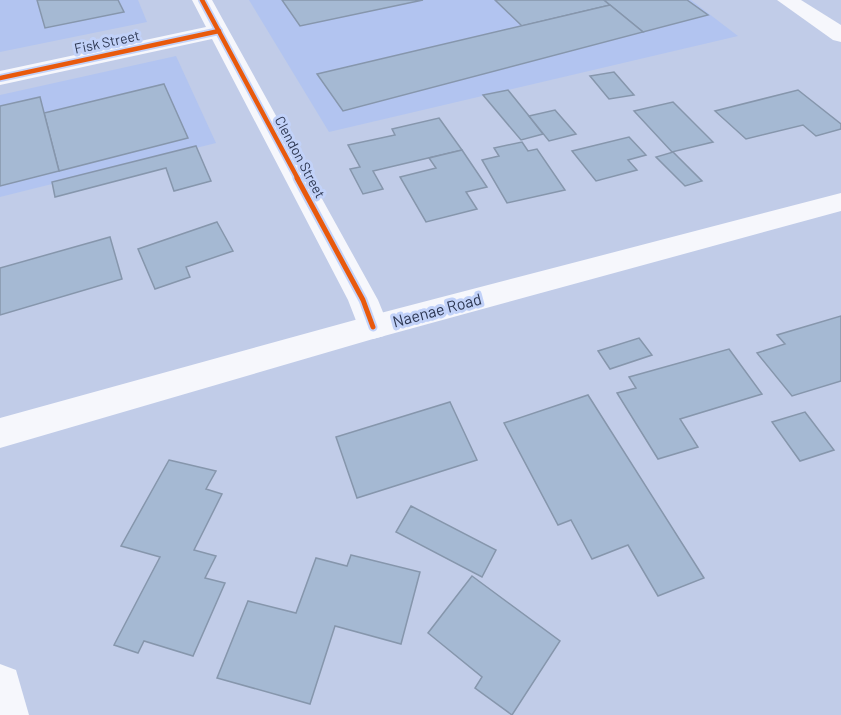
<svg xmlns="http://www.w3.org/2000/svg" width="841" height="715" font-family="Barlow,sans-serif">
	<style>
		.built { fill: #b2c4f0 }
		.building { fill: #a5b9d3; stroke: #8696ac; stroke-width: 1.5 }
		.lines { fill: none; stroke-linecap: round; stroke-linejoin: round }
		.street { fill: #f6f7fc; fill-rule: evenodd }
		.secondary { fill: #f6f7fc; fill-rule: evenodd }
		.cycleway-far1-casing { stroke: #c2d2f9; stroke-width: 8 }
		.cycleway-casing { stroke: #c2d2f9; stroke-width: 9 }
		.cycleway-far1 { stroke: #e8590c; stroke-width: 4.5 }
		.cycleway { stroke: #e8590c; stroke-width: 5 }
		.labels { text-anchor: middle; stroke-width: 6; stroke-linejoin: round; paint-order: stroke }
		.far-street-label { font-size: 14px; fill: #2d3752; stroke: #c2d2f9 }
		.street-label { font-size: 16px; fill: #2d3752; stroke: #c2d2f9 }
	</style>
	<rect width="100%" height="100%" fill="#c1cce8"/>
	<g class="built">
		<path d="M 0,0 L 138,0 L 147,22 L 0,52 Z"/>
		<path d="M 249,0 L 691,0 L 738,36 L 329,132 Z"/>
		<path d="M 176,56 L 216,143 L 0,197 L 0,95 Z"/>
	</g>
	<g class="building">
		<path d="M 37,0 L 118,0 L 124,12 L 45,28 Z"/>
		<path d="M 282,0 L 423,0 L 300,26 Z"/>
		<path d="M 495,0 L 604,0 L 610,5 L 522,26 Z"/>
		<path d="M 604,0 L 687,0 L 708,15 L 643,32 Z"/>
		<path d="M 610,5 L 643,32 L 343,111 L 317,74 Z"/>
		<path d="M 614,72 L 634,95 L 609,99 L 590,76 Z"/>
		<path d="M 164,84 L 188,138 L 59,171 L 44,113 Z"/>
		<path d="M 508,90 L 529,116 L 543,134 L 521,140 L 483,95 Z"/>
		<path d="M 798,90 L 841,124 L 841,129 L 816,136 L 803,125 L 746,139 L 715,111 Z"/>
		<path d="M 40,97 L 59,171 L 0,186 L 0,106 Z"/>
		<path d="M 673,102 L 713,142 L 672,152 L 634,111 Z"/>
		<path d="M 555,110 L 576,134 L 549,141 L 529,116 Z"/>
		<path d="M 439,118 L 462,150 L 373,171 L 383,189 L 363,194 L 350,169 L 360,167 L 348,145 L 395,135 L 392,129 Z"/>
		<path d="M 629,137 L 646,155 L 628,160 L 637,170 L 596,181 L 572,151 Z"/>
		<path d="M 522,142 L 528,151 L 537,149 L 565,190 L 507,203 L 482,160 L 499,156 L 494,148 Z"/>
		<path d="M 196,146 L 211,181 L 174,191 L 166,168 L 55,197 L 52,182 Z"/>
		<path d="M 462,150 L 487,187 L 466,192 L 477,209 L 426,222 L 400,177 L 436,168 L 429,158 Z"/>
		<path d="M 673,152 L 702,181 L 685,186 L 656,157 Z"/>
		<path d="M 217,222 L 233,251 L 186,267 L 190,277 L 155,289 L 138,249 Z"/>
		<path d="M 110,237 L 122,279 L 0,315 L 0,268 Z"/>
		<path d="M 841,316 L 841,381 L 792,396 L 757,353 L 785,344 L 777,335 Z"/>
		<path d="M 639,338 L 652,355 L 610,369 L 598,351 Z"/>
		<path d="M 729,349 L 762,394 L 680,419 L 698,447 L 658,459 L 617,393 L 636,388 L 629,377 Z"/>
		<path d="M 588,395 L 704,578 L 658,596 L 628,545 L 592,559 L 571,520 L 558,525 L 504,423 Z"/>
		<path d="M 450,402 L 477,460 L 357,498 L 336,437 Z"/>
		<path d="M 805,412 L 834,450 L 800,461 L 772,422 Z"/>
		<path d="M 169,460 L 216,471 L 206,489 L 222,494 L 194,550 L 216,556 L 205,578 L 225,583 L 193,656 L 144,641 L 138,653 L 114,645 L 160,557 L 121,546 Z"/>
		<path d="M 411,506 L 496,550 L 482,577 L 396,532 Z"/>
		<path d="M 351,555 L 420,572 L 401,644 L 335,626 L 310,704 L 217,678 L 248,601 L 296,613 L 316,558 L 347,566 Z"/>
		<path d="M 472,576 L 560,641 L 512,715 L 475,688 L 482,677 L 428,633 Z"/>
	</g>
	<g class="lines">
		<g class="street">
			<path d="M 192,0 L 212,0 L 378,300 L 389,327 L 384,336 L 373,339 L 362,336 L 348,300 L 212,39 L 0,85 L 0,71 L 206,27 Z"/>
			<path d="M 0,664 L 16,670 L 29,715 L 0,715 Z"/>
		</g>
		<g class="secondary">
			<path d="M 777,0 L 801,0 L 841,25 L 841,42 L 833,40 Z"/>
			<path d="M 841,193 L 841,211 L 373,339 L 0,448 L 0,418 L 373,315 Z"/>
		</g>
		<g class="cycleway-far1-casing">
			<g id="cycleway-far1">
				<path d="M 202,0 L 298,179"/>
				<path d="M 0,78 L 219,31"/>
			</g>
		</g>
		<g class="cycleway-casing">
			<path id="cycleway" d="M 297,178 L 363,300 L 373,327"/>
		</g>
		<use href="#cycleway-far1" class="cycleway-far1"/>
		<use href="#cycleway" class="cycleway"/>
	</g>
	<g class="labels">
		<g class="far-street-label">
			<text transform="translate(107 42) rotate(-12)" y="5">Fisk Street</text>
			<text transform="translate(300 157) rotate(62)" y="5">Clendon Street</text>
		</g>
		<g class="street-label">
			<text transform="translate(437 310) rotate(-15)" y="6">Naenae Road</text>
		</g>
	</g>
</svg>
